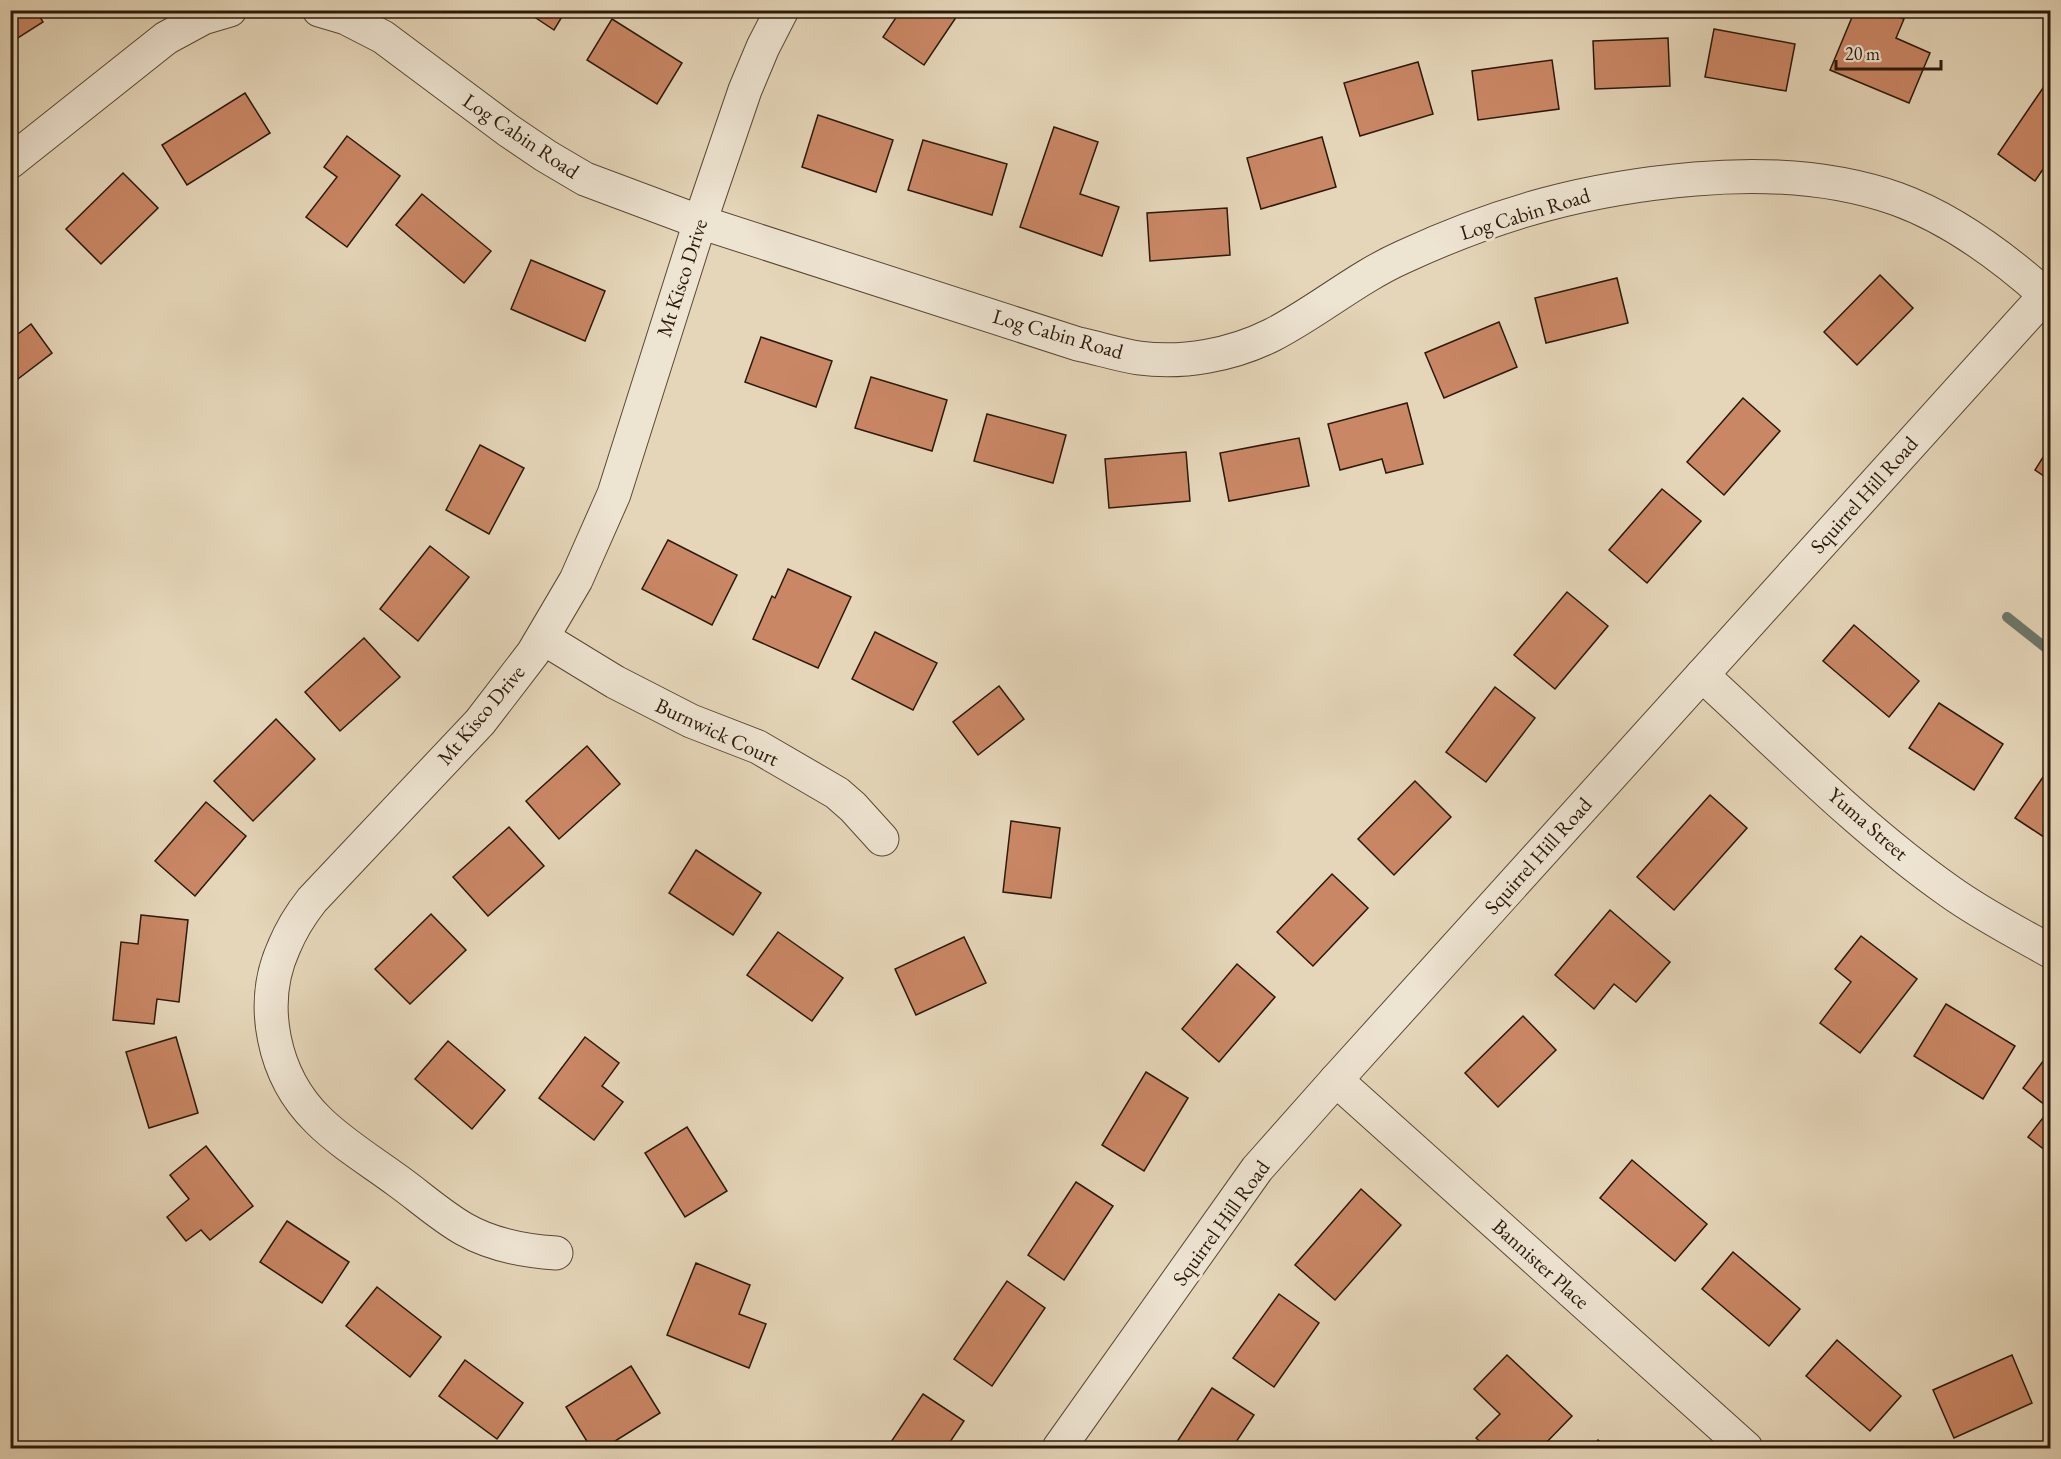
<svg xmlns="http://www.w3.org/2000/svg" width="2061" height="1459" font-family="'EB Garamond',serif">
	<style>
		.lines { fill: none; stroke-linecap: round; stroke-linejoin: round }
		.stream { stroke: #6b796a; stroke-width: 10 }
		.building { fill: #ca8765; stroke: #2b1909; stroke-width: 1.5 }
		.minor-casing { stroke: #5a4835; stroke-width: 35 }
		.minor { stroke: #eee4d2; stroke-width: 33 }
		.labels { text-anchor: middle; stroke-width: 6; stroke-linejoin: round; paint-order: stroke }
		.street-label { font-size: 21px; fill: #2b1909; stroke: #eee4d2 }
	</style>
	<rect width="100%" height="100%" fill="#e5d6b9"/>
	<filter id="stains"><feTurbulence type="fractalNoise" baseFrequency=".00333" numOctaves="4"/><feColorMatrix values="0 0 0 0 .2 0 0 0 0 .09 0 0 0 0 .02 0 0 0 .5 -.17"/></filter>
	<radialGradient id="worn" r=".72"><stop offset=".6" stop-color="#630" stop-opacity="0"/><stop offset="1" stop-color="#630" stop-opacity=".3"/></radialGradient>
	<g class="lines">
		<path class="stream" d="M 2007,617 L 2050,651"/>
	</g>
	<g class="building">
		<path d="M 10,10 L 36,10 L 43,22 L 10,43 Z"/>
		<path d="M 524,10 L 566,10 L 554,30 Z"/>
		<path d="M 901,10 L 961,10 L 924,65 L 883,37 Z"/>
		<path d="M 1855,10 L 1883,10 L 1904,19 L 1896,38 L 1930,53 L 1909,103 L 1830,70 Z"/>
		<path d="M 612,19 L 682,63 L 657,104 L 587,60 Z"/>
		<path d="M 1714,29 L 1795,44 L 1786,91 L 1705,77 Z"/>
		<path d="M 1668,38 L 1670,86 L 1595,89 L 1593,41 Z"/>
		<path d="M 1552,60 L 1559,109 L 1478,120 L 1472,71 Z"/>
		<path d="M 1418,62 L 1433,114 L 1360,136 L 1344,83 Z"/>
		<path d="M 2045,85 L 2050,89 L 2050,159 L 2035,181 L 1998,154 Z"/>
		<path d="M 245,93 L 270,133 L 187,185 L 162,145 Z"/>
		<path d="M 818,115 L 893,140 L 876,192 L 802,167 Z"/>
		<path d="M 1054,127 L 1098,142 L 1080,194 L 1119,207 L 1102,256 L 1020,227 Z"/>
		<path d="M 347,136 L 400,176 L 347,247 L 306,217 L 337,177 L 324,167 Z"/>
		<path d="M 1322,137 L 1336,187 L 1261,209 L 1247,158 Z"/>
		<path d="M 923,140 L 1007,164 L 992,215 L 908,190 Z"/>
		<path d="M 123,173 L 158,208 L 101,264 L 66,229 Z"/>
		<path d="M 422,194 L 491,251 L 464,283 L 396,225 Z"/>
		<path d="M 1227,208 L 1230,255 L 1150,261 L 1147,213 Z"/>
		<path d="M 531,260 L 605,291 L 585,341 L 511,309 Z"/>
		<path d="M 1880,275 L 1913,308 L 1857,365 L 1824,332 Z"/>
		<path d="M 1617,278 L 1628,323 L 1546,343 L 1535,298 Z"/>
		<path d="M 1499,322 L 1517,367 L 1444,398 L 1425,353 Z"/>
		<path d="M 31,324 L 52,353 L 10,385 L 10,340 Z"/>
		<path d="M 761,337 L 832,361 L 816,407 L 745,382 Z"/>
		<path d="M 871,377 L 947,400 L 932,451 L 855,428 Z"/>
		<path d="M 1743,398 L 1780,431 L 1724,495 L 1687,462 Z"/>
		<path d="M 1407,403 L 1423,464 L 1386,473 L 1382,459 L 1340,470 L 1328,424 Z"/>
		<path d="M 987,414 L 1066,435 L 1053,483 L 974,461 Z"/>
		<path d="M 1299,438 L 1309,486 L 1229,501 L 1220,453 Z"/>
		<path d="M 480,445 L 524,468 L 489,534 L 446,510 Z"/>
		<path d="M 2050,446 L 2050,480 L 2035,470 Z"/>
		<path d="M 1186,452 L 1190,501 L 1109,508 L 1105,459 Z"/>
		<path d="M 1662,489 L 1701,521 L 1647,583 L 1609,550 Z"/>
		<path d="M 668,540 L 737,575 L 712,625 L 642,589 Z"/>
		<path d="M 430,546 L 469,577 L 418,641 L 380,609 Z"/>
		<path d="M 788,569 L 851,597 L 818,668 L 753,639 L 772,596 L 775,598 Z"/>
		<path d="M 1567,592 L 1608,626 L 1555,689 L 1514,655 Z"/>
		<path d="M 1854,625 L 1919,681 L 1889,717 L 1823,661 Z"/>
		<path d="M 875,632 L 937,663 L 913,710 L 852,679 Z"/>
		<path d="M 364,638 L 400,677 L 340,731 L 305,692 Z"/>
		<path d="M 999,686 L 1024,719 L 978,755 L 953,722 Z"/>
		<path d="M 1495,687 L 1535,718 L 1486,782 L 1446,752 Z"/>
		<path d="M 1939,703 L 2003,744 L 1974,790 L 1909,748 Z"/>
		<path d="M 276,719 L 315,759 L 253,821 L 214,781 Z"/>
		<path d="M 587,746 L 620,784 L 559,839 L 526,801 Z"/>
		<path d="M 2043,777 L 2050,782 L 2050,841 L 2015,818 Z"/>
		<path d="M 1415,781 L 1451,817 L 1394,875 L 1358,839 Z"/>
		<path d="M 1710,795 L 1747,828 L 1674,910 L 1637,877 Z"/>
		<path d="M 206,802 L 246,836 L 195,896 L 155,861 Z"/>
		<path d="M 1011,821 L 1060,828 L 1051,898 L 1003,892 Z"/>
		<path d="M 509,827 L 544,866 L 488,916 L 453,877 Z"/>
		<path d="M 696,850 L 761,893 L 733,935 L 669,893 Z"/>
		<path d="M 1332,874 L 1368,908 L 1313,966 L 1277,932 Z"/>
		<path d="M 1610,910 L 1670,962 L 1636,1002 L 1614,984 L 1594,1009 L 1555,975 Z"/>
		<path d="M 431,914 L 466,950 L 410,1004 L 375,969 Z"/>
		<path d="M 141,915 L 188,920 L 179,1002 L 157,999 L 154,1024 L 113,1020 L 121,942 L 138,944 Z"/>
		<path d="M 778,932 L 843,978 L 812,1021 L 747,975 Z"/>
		<path d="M 1861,936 L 1917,979 L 1860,1053 L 1820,1023 L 1851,982 L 1835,969 Z"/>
		<path d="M 964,937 L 986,983 L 916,1015 L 895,969 Z"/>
		<path d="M 1237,964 L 1275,997 L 1219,1062 L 1182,1029 Z"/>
		<path d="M 1946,1004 L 2015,1046 L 1983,1099 L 1914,1056 Z"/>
		<path d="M 1523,1016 L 1556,1050 L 1498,1107 L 1465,1073 Z"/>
		<path d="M 176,1037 L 198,1113 L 149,1128 L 126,1052 Z"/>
		<path d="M 585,1037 L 619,1063 L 602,1086 L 623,1102 L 594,1140 L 539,1098 Z"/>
		<path d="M 448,1041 L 505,1090 L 472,1129 L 415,1079 Z"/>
		<path d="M 2050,1052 L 2050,1154 L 2028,1137 L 2050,1109 L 2023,1088 Z"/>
		<path d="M 1146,1072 L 1188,1098 L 1144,1171 L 1102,1145 Z"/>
		<path d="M 687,1127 L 727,1191 L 685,1217 L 645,1153 Z"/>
		<path d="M 206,1146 L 253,1206 L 210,1240 L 201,1230 L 186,1241 L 167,1217 L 189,1199 L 170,1175 Z"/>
		<path d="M 1632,1160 L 1707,1224 L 1675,1261 L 1600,1198 Z"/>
		<path d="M 1076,1182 L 1113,1206 L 1064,1280 L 1028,1255 Z"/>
		<path d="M 1361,1189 L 1401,1225 L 1335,1300 L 1295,1265 Z"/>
		<path d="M 287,1221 L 349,1262 L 322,1303 L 260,1262 Z"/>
		<path d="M 1733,1252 L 1800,1309 L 1769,1346 L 1702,1289 Z"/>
		<path d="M 696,1263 L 750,1285 L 739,1314 L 766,1324 L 749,1368 L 667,1335 Z"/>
		<path d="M 1007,1281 L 1045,1308 L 992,1386 L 954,1359 Z"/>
		<path d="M 377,1287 L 441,1337 L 410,1377 L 346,1326 Z"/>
		<path d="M 1279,1294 L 1319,1323 L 1274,1387 L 1233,1358 Z"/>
		<path d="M 1837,1340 L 1901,1396 L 1870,1431 L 1806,1376 Z"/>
		<path d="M 1507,1355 L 1572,1416 L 1541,1448 L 1487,1448 L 1476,1438 L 1500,1414 L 1474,1389 Z"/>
		<path d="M 2012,1355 L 2032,1403 L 1954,1438 L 1933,1390 Z"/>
		<path d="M 465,1360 L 523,1403 L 497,1439 L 439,1396 Z"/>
		<path d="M 631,1366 L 660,1413 L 604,1448 L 591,1448 L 566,1407 Z"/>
		<path d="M 1212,1388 L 1254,1415 L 1232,1448 L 1173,1448 Z"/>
		<path d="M 923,1394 L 964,1421 L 946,1448 L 887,1448 Z"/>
		<path d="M 1598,1440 L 1609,1448 L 1591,1448 Z"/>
	</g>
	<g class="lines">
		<g class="minor-casing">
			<g id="minor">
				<path d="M 319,10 L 346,18 L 383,37 L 509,131 L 546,156 L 585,179 L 700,222 L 1078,344 C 1098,348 1119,355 1139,358 C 1183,364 1232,355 1272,335 C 1317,312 1356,278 1403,257 C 1500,212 1588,188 1695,179 C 1764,173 1832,176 1897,199 C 1955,220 2006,259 2050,299"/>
				<path d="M 10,162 L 166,38 L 203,18 L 230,10"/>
				<path d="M 543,638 L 615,682 L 691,721 L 758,747 L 837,793 L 853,807 L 882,839"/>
				<path d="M 1702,675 C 1781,747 1861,829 1949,891 C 1981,914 2016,932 2050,951"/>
				<path d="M 1336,1080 L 1746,1448"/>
				<path d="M 556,1253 C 524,1251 492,1245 464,1229 C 441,1216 419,1196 398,1181 C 371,1161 341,1143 318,1120 C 273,1076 258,1004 284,947 C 291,930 301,914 312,900 L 480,722 L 533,653 L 576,580 L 614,494 L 700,222 L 745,90 L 763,47 L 782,10"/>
				<path d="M 1059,1448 L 1257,1169 L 1336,1080 L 2050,290"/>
			</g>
		</g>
		<use href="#minor" class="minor"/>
	</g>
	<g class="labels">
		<g class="street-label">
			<text transform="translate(521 136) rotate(34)" y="7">Log Cabin Road</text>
			<text transform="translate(1525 214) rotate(-17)" y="7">Log Cabin Road</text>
			<text transform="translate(682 278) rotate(-72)" y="7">Mt Kisco Drive</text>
			<text transform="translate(1058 334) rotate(16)" y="7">Log Cabin Road</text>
			<text transform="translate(1864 495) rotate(-48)" y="7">Squirrel Hill Road</text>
			<text transform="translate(481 715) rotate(-50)" y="7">Mt Kisco Drive</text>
			<text transform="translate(717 732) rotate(25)" y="7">Burnwick Court</text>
			<text transform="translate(1868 824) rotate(41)" y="7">Yuma Street</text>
			<text transform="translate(1538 856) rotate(-48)" y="7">Squirrel Hill Road</text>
			<text transform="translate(1221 1223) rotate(-54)" y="7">Squirrel Hill Road</text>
			<text transform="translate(1541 1264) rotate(42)" y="7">Bannister Place</text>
		</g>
	</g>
	<rect width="2061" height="1459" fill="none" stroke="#e5d6b9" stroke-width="36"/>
	<rect x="12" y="12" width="2037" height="1435" fill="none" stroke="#2b1909" stroke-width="3"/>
	<rect x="18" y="18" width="2025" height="1423" fill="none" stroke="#2b1909" stroke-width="1.5"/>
	<path d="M1836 60v9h105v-9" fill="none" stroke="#2b1909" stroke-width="3"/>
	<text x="1845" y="60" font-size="18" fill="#2b1909" stroke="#eee4d2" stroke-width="4.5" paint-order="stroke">20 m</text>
	<rect width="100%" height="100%" filter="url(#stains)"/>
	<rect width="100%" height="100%" fill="url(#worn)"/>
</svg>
